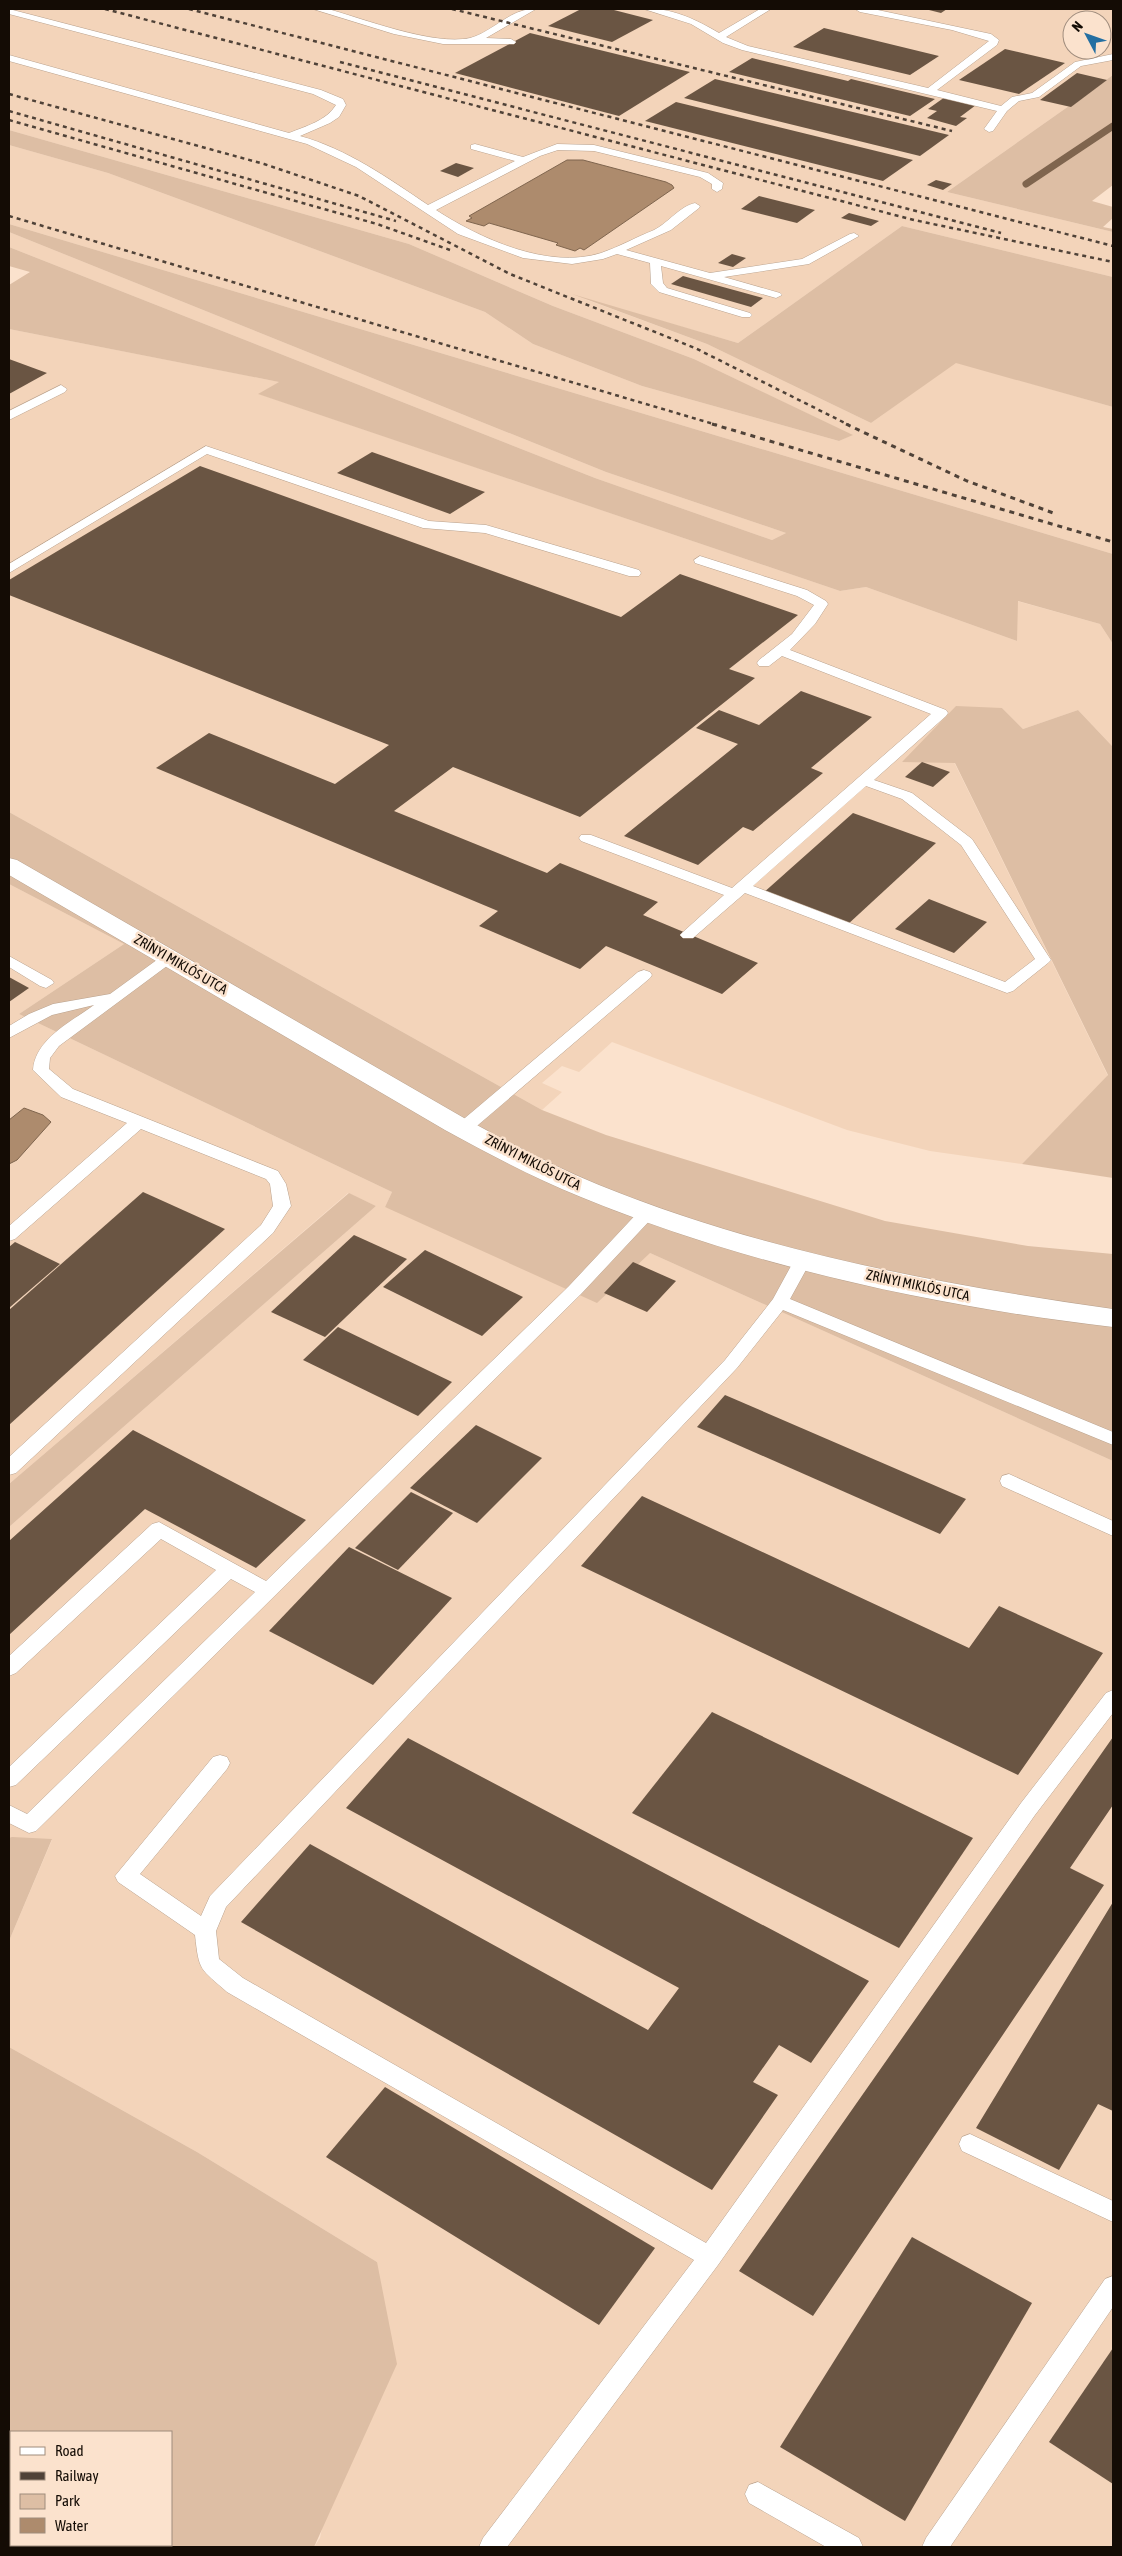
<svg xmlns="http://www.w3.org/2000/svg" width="1122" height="2556" font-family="'Asap Condensed',sans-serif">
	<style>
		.built { fill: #f3d4ba; fill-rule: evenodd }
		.green { fill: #ddbea4; fill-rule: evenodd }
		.water { fill: #ad8b6d; stroke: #7f654e }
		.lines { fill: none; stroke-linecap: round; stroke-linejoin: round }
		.stream { stroke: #7f654e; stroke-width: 7 }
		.building { fill: #6a5543 }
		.service-casing { stroke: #b9a28e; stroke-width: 1 }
		.secondary-casing { stroke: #b9a28e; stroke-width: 1 }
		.service { fill: #fff; fill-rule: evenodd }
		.secondary { fill: #fff; fill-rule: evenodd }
		.rail-far1 { stroke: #4f4238; stroke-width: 2.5; stroke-dasharray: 4 4; stroke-linecap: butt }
		.rail { stroke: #4f4238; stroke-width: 3; stroke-dasharray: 5 5; stroke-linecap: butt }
		.labels { text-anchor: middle; stroke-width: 5; stroke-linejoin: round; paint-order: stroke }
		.street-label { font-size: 14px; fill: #140c05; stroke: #fbe2cd }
	</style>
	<rect width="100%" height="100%" fill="#fbe2cd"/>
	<g class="built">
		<path d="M 9,9 L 1113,9 L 1113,75 L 947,192 L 1113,232 L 1113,277 L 902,226 L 738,343 L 582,298 L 707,344 L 871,423 L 956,362 L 1113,407 L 1113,554 L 9,224 L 9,145 L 108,173 L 485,312 L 533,344 L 642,386 L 839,441 L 852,435 L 694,359 L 553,306 L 409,244 L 9,130 ZM 1072,20 L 1102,20 L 1102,50 L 1072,50 Z"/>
		<path d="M 9,232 L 606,472 L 786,533 L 772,540 L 595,478 L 9,247 Z"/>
		<path d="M 9,329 L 280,382 L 259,394 L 840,591 L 866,587 L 1017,641 L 1017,601 L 1100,624 L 1113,644 L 1113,747 L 1078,710 L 1023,729 L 1002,708 L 902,762 L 954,762 L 1108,1076 L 1022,1164 L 930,1151 L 847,1130 L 612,1042 L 579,1072 L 562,1066 L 542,1083 L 562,1092 L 542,1110 L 9,812 Z"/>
		<path d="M 9,884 L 124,944 L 19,1014 L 392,1192 L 385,1207 L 650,1253 L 1113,1461 L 1113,2547 L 314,2547 L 320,2538 L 377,2262 L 197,2152 L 9,2047 L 9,1941 L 52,1840 L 9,1838 L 9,1527 L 376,1206 L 348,1193 L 9,1484 Z"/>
	</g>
	<g class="green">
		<path d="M 1113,75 L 1113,185 L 1092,201 L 1113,207 L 1113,218 L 1103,227 L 1113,229 L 1113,232 L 947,192 Z"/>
		<path d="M 9,130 L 409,244 L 553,306 L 694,359 L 853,435 L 839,441 L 642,386 L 533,344 L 485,312 L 108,173 L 9,145 Z"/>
		<path d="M 9,224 L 1113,554 L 1113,644 L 1100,624 L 1018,601 L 1017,641 L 866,587 L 840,591 L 258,394 L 279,382 L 9,329 L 9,285 L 30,272 L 9,266 L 9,247 L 595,478 L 772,540 L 786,533 L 606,472 L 9,232 Z"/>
		<path d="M 902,226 L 1113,277 L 1113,407 L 956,363 L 871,423 L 707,344 L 572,294 L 738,343 Z"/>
		<path d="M 956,706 L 1002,708 L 1023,729 L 1078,710 L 1113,747 L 1113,1178 L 1022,1164 L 1108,1075 L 955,763 L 902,762 Z"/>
		<path d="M 9,812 L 542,1110 L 606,1135 L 885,1221 L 1028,1246 L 1113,1254 L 1113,1461 L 650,1253 L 597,1303 L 385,1207 L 392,1192 L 19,1014 L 124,944 L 9,884 Z"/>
		<path d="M 349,1193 L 376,1206 L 9,1527 L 9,1484 Z"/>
		<path d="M 12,1837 L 52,1839 L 9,1941 L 9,1838 Z"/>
		<path d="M 9,2047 L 197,2152 L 377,2262 L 397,2364 L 314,2547 L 9,2547 ZM 11,2432 L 171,2432 L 171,2545 L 11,2545 Z"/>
	</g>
	<g class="water">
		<path d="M 567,160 L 583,160 L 666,182 L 672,185 L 674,188 L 584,250 L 580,248 L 575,251 L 556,245 L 558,243 L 489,223 L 484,226 L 466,221 L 472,218 L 469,216 Z"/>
		<path d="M 24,1108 L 43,1115 L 51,1122 L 17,1160 L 9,1164 L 9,1120 Z"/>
	</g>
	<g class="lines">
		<path class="stream" d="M 1026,184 L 1113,126"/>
	</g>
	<g class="building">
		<path d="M 581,9 L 610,9 L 653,20 L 612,42 L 548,26 Z"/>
		<path d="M 925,9 L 947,9 L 941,13 Z"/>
		<path d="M 824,28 L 939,56 L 910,75 L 793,47 Z"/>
		<path d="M 530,33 L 690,72 L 619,116 L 455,73 Z"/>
		<path d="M 1005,49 L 1065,63 L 1019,94 L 959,80 Z"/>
		<path d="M 752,58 L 848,81 L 851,79 L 935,99 L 910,116 L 729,72 Z"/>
		<path d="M 1077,73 L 1107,80 L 1071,107 L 1040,100 Z"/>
		<path d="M 715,79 L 949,135 L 920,156 L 684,98 Z"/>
		<path d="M 945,97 L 976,105 L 960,117 L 967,118 L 956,126 L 927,118 L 937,111 L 928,109 Z"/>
		<path d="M 676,102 L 913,160 L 883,181 L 645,121 Z"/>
		<path d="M 456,163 L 474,168 L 458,177 L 440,171 Z"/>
		<path d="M 936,180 L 952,184 L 943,190 L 927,185 Z"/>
		<path d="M 759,196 L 815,210 L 797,223 L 741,209 Z"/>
		<path d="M 849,213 L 879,221 L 871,226 L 841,218 Z"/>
		<path d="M 732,254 L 746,258 L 733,267 L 718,263 Z"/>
		<path d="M 683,276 L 763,298 L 751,307 L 671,284 Z"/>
		<path d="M 9,359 L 47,373 L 9,394 Z"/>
		<path d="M 372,452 L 485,492 L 450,514 L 337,473 Z"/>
		<path d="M 200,466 L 621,617 L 680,574 L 798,615 L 729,669 L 755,678 L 580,817 L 453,767 L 394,811 L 547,873 L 560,863 L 658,902 L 643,915 L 758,963 L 722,994 L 606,946 L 580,969 L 479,926 L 498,911 L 156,768 L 209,733 L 335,784 L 389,745 L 9,595 L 9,580 Z"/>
		<path d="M 801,691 L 872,717 L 811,768 L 823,773 L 753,831 L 743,827 L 698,865 L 624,836 L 738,744 L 696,728 L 719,710 L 759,725 Z"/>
		<path d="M 922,762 L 950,772 L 933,787 L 905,777 Z"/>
		<path d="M 853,813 L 936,843 L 846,926 L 762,894 Z"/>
		<path d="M 929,899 L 987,922 L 954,953 L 895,929 Z"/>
		<path d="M 9,977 L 29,988 L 9,1002 Z"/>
		<path d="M 143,1192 L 225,1229 L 9,1425 L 9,1310 Z"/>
		<path d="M 354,1235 L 407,1259 L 325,1337 L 271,1312 Z"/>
		<path d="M 15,1242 L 60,1264 L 9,1308 L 9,1247 Z"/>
		<path d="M 425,1250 L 523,1297 L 482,1336 L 383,1287 Z"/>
		<path d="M 633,1262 L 676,1281 L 647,1312 L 604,1293 Z"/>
		<path d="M 338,1327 L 452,1382 L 418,1416 L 303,1360 Z"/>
		<path d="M 725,1395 L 966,1499 L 940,1534 L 697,1427 Z"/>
		<path d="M 476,1425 L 542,1458 L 477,1523 L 410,1488 Z"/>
		<path d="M 133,1430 L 306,1520 L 256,1568 L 145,1509 L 9,1635 L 9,1541 Z"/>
		<path d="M 411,1492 L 453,1513 L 398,1570 L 355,1548 Z"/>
		<path d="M 642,1496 L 969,1648 L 999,1606 L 1103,1653 L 1018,1775 L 581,1566 Z"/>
		<path d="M 349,1547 L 452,1598 L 373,1685 L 269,1631 Z"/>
		<path d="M 712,1712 L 973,1838 L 899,1948 L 632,1813 Z"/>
		<path d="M 1113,1737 L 1113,1805 L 1070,1868 L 1104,1885 L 813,2316 L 739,2271 Z"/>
		<path d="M 408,1738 L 869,1981 L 811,2063 L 779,2045 L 753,2082 L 778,2095 L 712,2190 L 241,1922 L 310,1844 L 648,2030 L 679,1988 L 346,1808 Z"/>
		<path d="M 1113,1902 L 1113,2111 L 1098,2104 L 1059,2170 L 976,2128 Z"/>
		<path d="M 385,2087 L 655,2248 L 599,2325 L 326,2157 Z"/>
		<path d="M 912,2237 L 1032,2303 L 905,2521 L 780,2447 Z"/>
		<path d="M 1113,2348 L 1113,2484 L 1049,2442 Z"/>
	</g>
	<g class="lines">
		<g class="service-casing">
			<g id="service">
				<path d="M 9,9 L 321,90 L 343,99 L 346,105 L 339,117 L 330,123 L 300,136 C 347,149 388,178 428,205 L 515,161 L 471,149 L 471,145 L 475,144 L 523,157 L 557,144 L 594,145 L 708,173 L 723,183 L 722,189 L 717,192 L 712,189 L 712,184 L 700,177 L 594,151 L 558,150 L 540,156 L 436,210 C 479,238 548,270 601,253 C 619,247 636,237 654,230 C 668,223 680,206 695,203 L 700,206 L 699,208 L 671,230 L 626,250 L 710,273 L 802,259 L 850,234 L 854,233 L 859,236 L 809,264 L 724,277 L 780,293 L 782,295 L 776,298 L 661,266 L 663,283 L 667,288 L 750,313 L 752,315 L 750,317 L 742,317 L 659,292 L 651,284 L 650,263 L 617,254 L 603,259 L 572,264 L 523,258 L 458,234 L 356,167 L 307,144 L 9,61 L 9,55 L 289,133 C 306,126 326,121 336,105 L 313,94 L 9,14 Z"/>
				<path d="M 313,9 L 328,9 C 364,19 434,46 470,38 C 493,32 512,7 536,9 L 486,38 L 511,39 L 516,42 L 514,44 L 443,44 L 394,34 Z"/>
				<path d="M 644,9 C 671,7 697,20 719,33 L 760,9 L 771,9 L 726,37 L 748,46 L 928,88 L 989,41 L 952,30 L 860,12 L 855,9 L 873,9 L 991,34 L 999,40 L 997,45 L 937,90 L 1001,106 L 1012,97 L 1032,93 L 1075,62 L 1113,54 L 1113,60 L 1081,66 L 1039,97 L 1019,101 L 1007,111 L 993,131 L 989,132 L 984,129 L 997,111 L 742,50 L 723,43 L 691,24 Z"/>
				<path d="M 61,385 L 67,389 L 65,392 L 9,420 L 9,411 Z"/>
				<path d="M 206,446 L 429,521 L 486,525 L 639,570 L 641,573 L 639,576 L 629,576 L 485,533 L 423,528 L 207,454 L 9,573 L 9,564 Z"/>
				<path d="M 700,556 L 807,590 L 826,601 L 828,604 L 815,624 L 790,650 L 946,710 L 948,713 L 946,716 L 874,780 L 912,793 L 972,839 L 1051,960 L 1048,963 L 1013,991 L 1007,993 L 745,893 L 693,938 L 683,938 L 680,935 L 683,932 L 724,895 L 581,841 L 579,838 L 581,835 L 591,835 L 732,888 L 931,714 L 782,656 L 769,666 L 759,666 L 757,663 L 759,660 L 792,634 L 814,605 L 797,596 L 695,563 L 694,560 ZM 866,786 L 902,799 L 961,845 L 1035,959 L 1005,982 L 753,886 Z"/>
				<path d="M 170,952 L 178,957 L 175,960 L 59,1046 L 50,1058 L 49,1069 L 73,1089 L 278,1171 L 286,1184 L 291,1206 L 273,1233 L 16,1473 L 9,1475 L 9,1457 L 261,1225 L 273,1206 L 270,1184 L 266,1179 L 141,1129 L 15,1239 L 9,1241 L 9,1226 L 127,1123 L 61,1097 L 33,1070 C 35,1039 71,1022 94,1005 L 52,1015 L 9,1038 L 9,1026 L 29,1014 L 53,1004 L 110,994 L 165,954 Z"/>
				<path d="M 9,956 L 52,980 L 54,983 L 46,988 L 40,986 L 9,967 Z"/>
				<path d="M 644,970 L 650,972 L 652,975 L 650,978 L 471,1131 L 459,1131 L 457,1127 L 459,1123 L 638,972 Z"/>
				<path d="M 648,1206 L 654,1208 L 657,1212 L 654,1216 L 581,1294 L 36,1831 L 29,1833 L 9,1823 L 9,1805 L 27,1814 L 255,1592 L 231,1579 L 16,1785 L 9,1787 L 9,1767 L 216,1570 L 161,1539 L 16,1673 L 9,1676 L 9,1656 L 152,1524 L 159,1522 L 266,1581 L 569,1286 L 642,1208 Z"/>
				<path d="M 803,1253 L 809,1255 L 812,1259 L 790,1299 L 1113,1432 L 1113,1445 L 783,1310 L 737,1368 L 226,1907 L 216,1931 L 219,1959 L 243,1978 L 706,2243 L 1021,1803 L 1106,1693 L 1113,1690 L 1113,1713 L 1035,1815 L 718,2265 L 507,2547 L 479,2547 L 483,2538 L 694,2260 L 227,1992 C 200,1968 199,1972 195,1935 L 118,1882 L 115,1876 L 213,1757 L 220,1755 L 227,1757 L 230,1763 L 227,1769 L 140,1874 L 201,1916 L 210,1896 L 725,1360 L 773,1299 L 797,1255 Z"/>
				<path d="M 1009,1474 L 1113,1521 L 1113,1536 L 1002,1486 L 1000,1481 L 1002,1476 Z"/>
				<path d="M 970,2134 L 1113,2201 L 1113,2222 L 962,2151 L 959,2144 L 962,2137 Z"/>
				<path d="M 1113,2276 L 1113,2307 L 950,2547 L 922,2547 L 926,2538 L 1105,2279 Z"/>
				<path d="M 758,2482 L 859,2538 L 863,2547 L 826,2547 L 749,2503 L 745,2494 L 749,2485 Z"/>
			</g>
		</g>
		<g class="secondary-casing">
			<path id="secondary" d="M 9,858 L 17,860 L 57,883 L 464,1118 C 508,1142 553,1166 599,1185 C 764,1252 938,1284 1113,1309 L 1113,1327 C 933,1306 749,1266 581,1197 C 534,1178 489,1154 445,1130 L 9,875 Z"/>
		</g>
		<use href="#service" class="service"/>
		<use href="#secondary" class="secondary"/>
		<g class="rail-far1">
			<path d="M 105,9 L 914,220 L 1113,262"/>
			<path d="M 189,9 L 1113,246"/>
			<path d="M 452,9 L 952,131"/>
			<path d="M 340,62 L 1001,233"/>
			<path d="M 9,94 L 264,164 L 359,196 L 510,274 L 695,348 L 849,425"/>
			<path d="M 9,111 L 396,221"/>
			<path d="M 9,120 L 377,224 L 450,250"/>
			<path d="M 9,216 L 717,425"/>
		</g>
		<g class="rail">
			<path d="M 712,424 L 1113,542"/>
			<path d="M 846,424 L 967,481 L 1056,514"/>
		</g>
	</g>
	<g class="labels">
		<g class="street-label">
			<text transform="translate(181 964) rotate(30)" y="5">ZRÍNYI MIKLÓS UTCA</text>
			<text transform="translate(533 1162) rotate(27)" y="5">ZRÍNYI MIKLÓS UTCA</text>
			<text transform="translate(918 1285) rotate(12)" y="5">ZRÍNYI MIKLÓS UTCA</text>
		</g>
	</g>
	<rect width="1122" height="2556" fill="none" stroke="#140c05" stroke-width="20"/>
	<rect x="10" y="2431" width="162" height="115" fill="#fbe2cd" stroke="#9f8c7d"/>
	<rect x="20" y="2447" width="25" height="8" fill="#ffffff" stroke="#9f8c7d"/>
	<text x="55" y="2456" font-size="15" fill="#140c05">Road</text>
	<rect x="20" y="2472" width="25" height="8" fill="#4f4238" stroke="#9f8c7d"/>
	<text x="55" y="2481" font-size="15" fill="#140c05">Railway</text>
	<rect x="20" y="2494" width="25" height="15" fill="#ddbea4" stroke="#9f8c7d"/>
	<text x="55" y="2506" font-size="15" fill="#140c05">Park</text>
	<rect x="20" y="2518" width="25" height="15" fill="#ad8b6d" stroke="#9f8c7d"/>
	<text x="55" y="2531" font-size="15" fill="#140c05">Water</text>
	<g transform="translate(1087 35) rotate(311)"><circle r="24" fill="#fbe2cd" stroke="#9f8c7d"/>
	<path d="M0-4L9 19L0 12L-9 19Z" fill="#246fa2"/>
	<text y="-8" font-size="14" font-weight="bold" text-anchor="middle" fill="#140c05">N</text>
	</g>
</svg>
